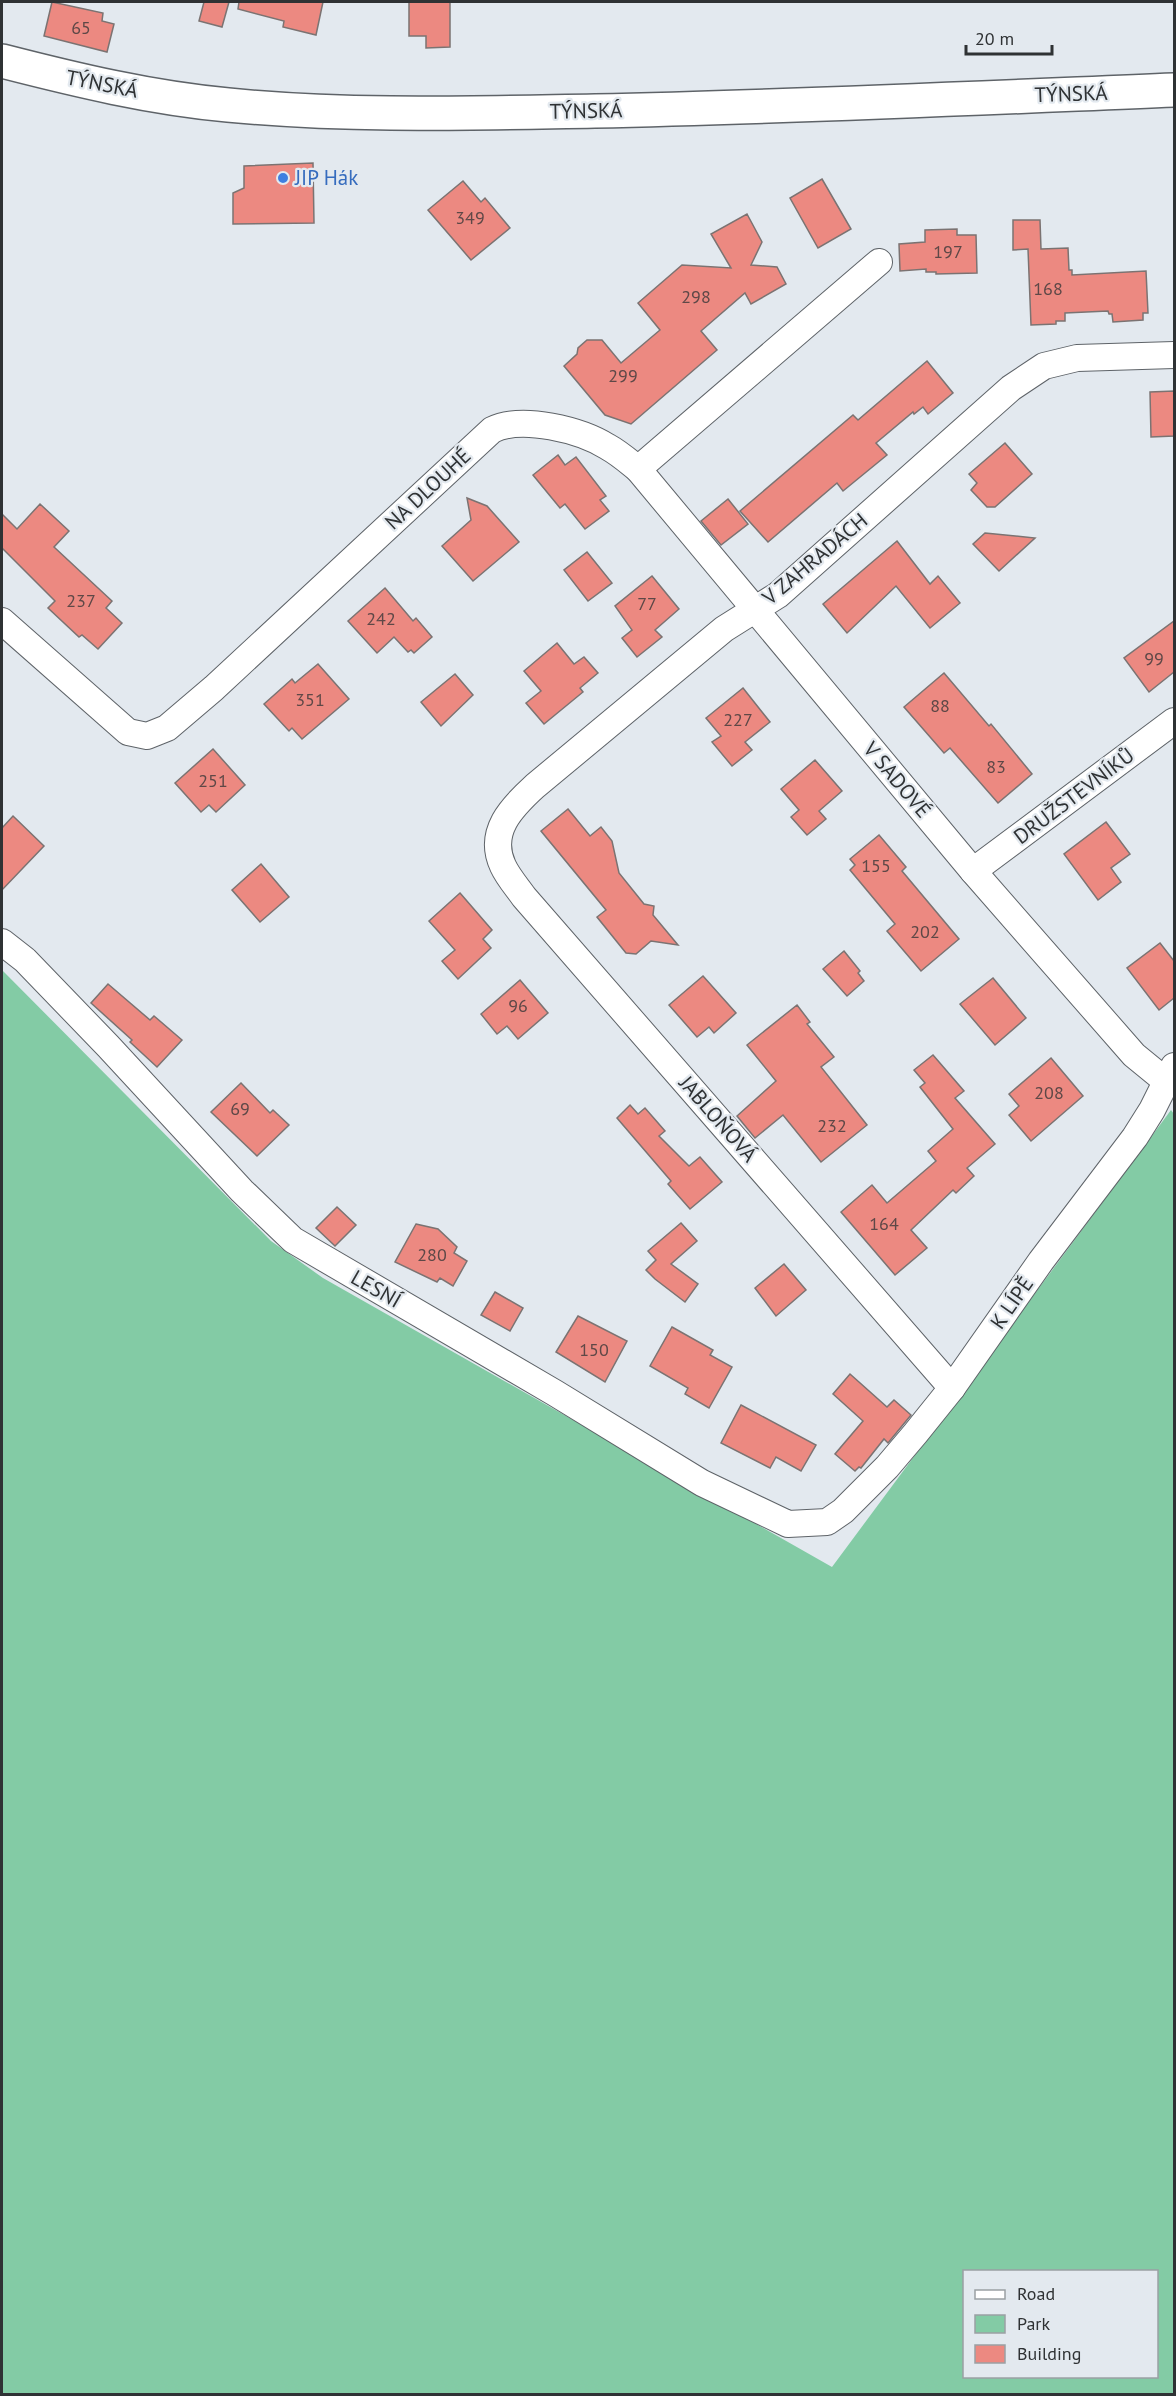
<svg xmlns="http://www.w3.org/2000/svg" width="1176" height="2396" font-family="'PT Sans',sans-serif">
	<style>
		.green { fill: #83cba5; fill-rule: evenodd }
		.building { fill: #ec8981; stroke: #7b7372; stroke-width: 1.5 }
		.lines { fill: none; stroke-linecap: round; stroke-linejoin: round }
		.street-casing { stroke: #5e6368; stroke-width: 28 }
		.secondary-casing { stroke: #5e6368; stroke-width: 36 }
		.street { stroke: #fff; stroke-width: 26 }
		.secondary { stroke: #fff; stroke-width: 33 }
		.shop-dot { fill: #3f7fe0; stroke: #e3e9ef; stroke-width: 2 }
		.labels { text-anchor: middle; stroke-width: 4.5; stroke-linejoin: round; paint-order: stroke }
		.number-label { font-size: 18px; fill: #5e4847 }
		.street-label { font-size: 21px; fill: #2f3234; stroke: #e3e9ef }
		.shop-label { font-size: 21px; fill: #366cbe; stroke: #e3e9ef; text-anchor: start }
	</style>
	<rect width="100%" height="100%" fill="#e3e9ef"/>
	<path class="green" d="M 2,970 L 271,1241 L 323,1278 L 832,1567 L 1171,1110 L 1174,1114 L 1174,2394 L 2,2394 ZM 964,2272 L 1156,2272 L 1156,2376 L 964,2376 Z"/>
	<g class="building">
		<path d="M 52,2 L 103,13 L 102,21 L 114,24 L 107,52 L 44,36 Z"/>
		<path d="M 204,2 L 229,2 L 222,27 L 199,21 Z"/>
		<path d="M 239,2 L 323,2 L 316,35 L 283,27 L 284,21 L 238,9 Z"/>
		<path d="M 409,2 L 450,2 L 450,47 L 426,48 L 426,36 L 409,36 Z"/>
		<path d="M 313,163 L 314,223 L 233,224 L 233,193 L 244,188 L 244,166 Z"/>
		<path d="M 822,179 L 851,229 L 818,248 L 790,198 Z"/>
		<path d="M 463,181 L 481,202 L 485,198 L 510,228 L 471,260 L 428,210 Z"/>
		<path d="M 747,214 L 762,242 L 751,265 L 777,267 L 786,284 L 751,304 L 745,293 L 701,331 L 717,350 L 631,424 L 605,415 L 564,366 L 577,354 L 578,348 L 587,340 L 602,340 L 621,363 L 660,330 L 638,303 L 682,265 L 731,268 L 711,234 Z"/>
		<path d="M 1013,220 L 1040,220 L 1041,249 L 1068,248 L 1069,270 L 1072,270 L 1072,275 L 1146,271 L 1148,313 L 1143,313 L 1143,320 L 1113,322 L 1112,314 L 1109,314 L 1108,311 L 1065,313 L 1065,321 L 1056,321 L 1056,324 L 1031,325 L 1028,249 L 1013,250 Z"/>
		<path d="M 957,229 L 957,235 L 976,235 L 977,273 L 936,274 L 936,272 L 926,272 L 926,269 L 900,271 L 899,244 L 925,242 L 925,230 Z"/>
		<path d="M 927,361 L 953,393 L 928,414 L 923,407 L 914,414 L 913,412 L 876,443 L 887,455 L 843,491 L 837,483 L 768,542 L 740,511 L 853,415 L 858,420 Z"/>
		<path d="M 1174,391 L 1174,436 L 1151,437 L 1150,392 Z"/>
		<path d="M 1005,443 L 1032,474 L 995,507 L 987,507 L 971,490 L 977,483 L 969,474 Z"/>
		<path d="M 558,455 L 565,465 L 576,457 L 606,496 L 600,500 L 609,511 L 585,529 L 565,504 L 560,508 L 533,475 Z"/>
		<path d="M 467,498 L 487,506 L 519,542 L 473,581 L 442,546 L 471,520 Z"/>
		<path d="M 728,499 L 748,524 L 721,545 L 701,521 Z"/>
		<path d="M 40,504 L 69,531 L 54,547 L 112,601 L 106,608 L 122,623 L 98,649 L 82,635 L 79,637 L 48,608 L 55,601 L 2,548 L 2,514 L 17,529 Z"/>
		<path d="M 985,533 L 1035,538 L 999,571 L 973,544 Z"/>
		<path d="M 897,541 L 930,584 L 938,576 L 960,603 L 930,628 L 896,586 L 847,633 L 823,604 Z"/>
		<path d="M 587,552 L 612,583 L 588,601 L 564,570 Z"/>
		<path d="M 652,576 L 679,609 L 655,630 L 662,637 L 637,657 L 622,638 L 632,630 L 615,606 Z"/>
		<path d="M 385,588 L 413,621 L 416,618 L 432,637 L 414,653 L 411,650 L 408,652 L 394,637 L 377,653 L 348,621 Z"/>
		<path d="M 1174,621 L 1174,672 L 1149,692 L 1124,658 Z"/>
		<path d="M 557,643 L 574,664 L 584,657 L 598,673 L 580,688 L 583,692 L 544,724 L 526,703 L 541,691 L 524,671 Z"/>
		<path d="M 318,664 L 349,699 L 302,739 L 292,728 L 289,731 L 264,704 L 292,679 L 295,683 Z"/>
		<path d="M 944,673 L 989,726 L 991,724 L 1032,774 L 998,803 L 950,748 L 944,753 L 904,707 Z"/>
		<path d="M 455,674 L 473,695 L 441,726 L 421,702 Z"/>
		<path d="M 743,688 L 770,722 L 745,742 L 752,750 L 732,766 L 712,742 L 721,736 L 706,718 Z"/>
		<path d="M 213,749 L 245,785 L 216,812 L 209,805 L 201,812 L 175,783 Z"/>
		<path d="M 815,760 L 842,791 L 819,811 L 826,819 L 807,835 L 791,817 L 799,810 L 781,789 Z"/>
		<path d="M 568,809 L 590,836 L 601,827 L 612,841 L 619,873 L 644,904 L 654,906 L 653,915 L 678,945 L 651,941 L 636,954 L 626,953 L 597,917 L 606,910 L 541,831 Z"/>
		<path d="M 13,816 L 44,846 L 2,890 L 2,828 Z"/>
		<path d="M 1106,822 L 1130,854 L 1111,868 L 1121,882 L 1098,900 L 1064,854 Z"/>
		<path d="M 879,835 L 906,867 L 902,871 L 959,939 L 921,971 L 887,931 L 895,924 L 850,870 L 855,865 L 850,859 Z"/>
		<path d="M 261,864 L 289,897 L 260,922 L 232,890 Z"/>
		<path d="M 460,893 L 492,930 L 483,939 L 491,948 L 458,979 L 442,961 L 455,950 L 429,921 Z"/>
		<path d="M 1160,943 L 1174,961 L 1174,998 L 1159,1010 L 1127,968 Z"/>
		<path d="M 844,951 L 860,971 L 858,973 L 864,981 L 847,996 L 823,969 Z"/>
		<path d="M 703,976 L 736,1013 L 714,1033 L 709,1027 L 697,1037 L 669,1005 Z"/>
		<path d="M 993,978 L 1026,1018 L 995,1045 L 960,1004 Z"/>
		<path d="M 520,980 L 548,1013 L 518,1039 L 507,1026 L 497,1034 L 481,1014 Z"/>
		<path d="M 108,984 L 150,1020 L 154,1016 L 182,1040 L 157,1067 L 130,1042 L 132,1040 L 91,1003 Z"/>
		<path d="M 797,1005 L 810,1022 L 807,1024 L 834,1057 L 821,1067 L 867,1125 L 821,1162 L 783,1115 L 755,1138 L 737,1116 L 776,1081 L 747,1045 Z"/>
		<path d="M 933,1055 L 964,1091 L 955,1098 L 995,1144 L 967,1168 L 974,1176 L 956,1193 L 953,1190 L 911,1230 L 927,1248 L 895,1275 L 841,1212 L 872,1185 L 887,1203 L 936,1161 L 928,1151 L 953,1129 L 920,1087 L 925,1083 L 914,1070 Z"/>
		<path d="M 1051,1058 L 1083,1096 L 1031,1141 L 1009,1115 L 1019,1106 L 1009,1094 Z"/>
		<path d="M 241,1083 L 270,1113 L 273,1110 L 289,1125 L 257,1156 L 211,1112 Z"/>
		<path d="M 630,1105 L 638,1114 L 645,1108 L 665,1131 L 659,1136 L 689,1166 L 700,1157 L 722,1182 L 690,1209 L 668,1184 L 671,1181 L 617,1118 Z"/>
		<path d="M 337,1207 L 356,1225 L 335,1246 L 316,1228 Z"/>
		<path d="M 681,1223 L 697,1241 L 671,1264 L 698,1284 L 685,1302 L 655,1279 L 646,1270 L 656,1260 L 648,1251 Z"/>
		<path d="M 416,1224 L 438,1229 L 457,1247 L 454,1253 L 467,1261 L 453,1286 L 440,1278 L 437,1282 L 395,1262 Z"/>
		<path d="M 784,1264 L 806,1290 L 776,1316 L 755,1288 Z"/>
		<path d="M 495,1292 L 523,1308 L 510,1331 L 481,1315 Z"/>
		<path d="M 578,1316 L 627,1341 L 605,1382 L 556,1352 Z"/>
		<path d="M 672,1327 L 713,1350 L 710,1355 L 732,1367 L 709,1408 L 685,1394 L 688,1388 L 650,1366 Z"/>
		<path d="M 850,1374 L 887,1407 L 894,1400 L 911,1415 L 888,1443 L 884,1439 L 861,1468 L 859,1467 L 855,1471 L 835,1454 L 863,1421 L 833,1394 Z"/>
		<path d="M 741,1405 L 816,1445 L 801,1471 L 776,1457 L 770,1468 L 721,1443 Z"/>
	</g>
	<g class="lines">
		<g class="street-casing">
			<g id="street">
				<path d="M 638,469 L 973,871 L 1134,1055 L 1167,1082"/>
				<path d="M 2,621 L 128,732 L 147,736 L 167,728 L 214,688 L 492,430 C 522,415 581,430 608,447 C 619,453 628,461 638,469 L 879,262"/>
				<path d="M 973,871 L 1174,721"/>
				<path d="M 2,942 L 25,960 L 108,1046 L 242,1191 L 293,1240 L 555,1393 L 702,1483 L 788,1524 L 827,1522 L 843,1511 L 887,1467 L 915,1434 L 952,1388 L 1041,1261 L 1135,1137 L 1152,1110 L 1174,1066"/>
				<path d="M 952,1388 L 524,897 C 517,887 508,877 503,866 C 487,832 512,807 535,786 L 724,629 L 778,595 L 1011,388 L 1044,366 L 1077,358 L 1174,355"/>
			</g>
		</g>
		<g class="secondary-casing">
			<path id="secondary" d="M 2,61 C 76,80 151,98 228,105 C 350,117 472,113 595,111 C 788,107 981,98 1174,90"/>
		</g>
		<use href="#street" class="street"/>
		<use href="#secondary" class="secondary"/>
	</g>
	<circle class="shop-dot" cx="283" cy="178" r="6"/>
	<g class="labels">
		<g class="number-label">
			<text x="81" y="34">65</text>
			<text x="470" y="224">349</text>
			<text x="948" y="258">197</text>
			<text x="1048" y="295">168</text>
			<text x="696" y="303">298</text>
			<text x="623" y="382">299</text>
			<text x="81" y="607">237</text>
			<text x="647" y="610">77</text>
			<text x="381" y="625">242</text>
			<text x="1154" y="665">99</text>
			<text x="310" y="706">351</text>
			<text x="940" y="712">88</text>
			<text x="738" y="726">227</text>
			<text x="996" y="773">83</text>
			<text x="213" y="787">251</text>
			<text x="876" y="872">155</text>
			<text x="925" y="938">202</text>
			<text x="518" y="1012">96</text>
			<text x="1049" y="1099">208</text>
			<text x="240" y="1115">69</text>
			<text x="832" y="1132">232</text>
			<text x="884" y="1230">164</text>
			<text x="432" y="1261">280</text>
			<text x="594" y="1356">150</text>
		</g>
		<g class="street-label">
			<text transform="translate(102 84) rotate(11)" y="7">TÝNSKÁ</text>
			<text transform="translate(1071 94) rotate(-2)" y="7">TÝNSKÁ</text>
			<text transform="translate(586 111) rotate(-1)" y="7">TÝNSKÁ</text>
			<text transform="translate(428 489) rotate(-43)" y="7">NA DLOUHÉ</text>
			<text transform="translate(815 559) rotate(-40)" y="7">V ZAHRADÁCH</text>
			<text transform="translate(897 780) rotate(50)" y="7">V SADOVÉ</text>
			<text transform="translate(1074 796) rotate(-37)" y="7">DRUŽSTEVNÍKŮ</text>
			<text transform="translate(718 1119) rotate(49)" y="7">JABLOŇOVÁ</text>
			<text transform="translate(376 1289) rotate(30)" y="7">LESNÍ</text>
			<text transform="translate(1012 1303) rotate(-55)" y="7">K LÍPĚ</text>
		</g>
		<g class="shop-label">
			<text x="295" y="185">JIP Hák</text>
		</g>
	</g>
	<rect width="1176" height="2396" fill="none" stroke="#2f3234" stroke-width="6"/>
	<rect x="963" y="2270" width="195" height="108" fill="#e3e9ef" stroke="#9ba0a4" stroke-width="1.5"/>
	<rect x="975" y="2290" width="30" height="9" fill="#ffffff" stroke="#9ba0a4" stroke-width="1.5"/>
	<text x="1017" y="2300" font-size="18" fill="#2f3234">Road</text>
	<rect x="975" y="2315" width="30" height="18" fill="#83cba5" stroke="#9ba0a4" stroke-width="1.5"/>
	<text x="1017" y="2330" font-size="18" fill="#2f3234">Park</text>
	<rect x="975" y="2345" width="30" height="18" fill="#ec8981" stroke="#9ba0a4" stroke-width="1.5"/>
	<text x="1017" y="2360" font-size="18" fill="#2f3234">Building</text>
	<path d="M966 45v9h86v-9" fill="none" stroke="#2f3234" stroke-width="3"/>
	<text x="975" y="45" font-size="18" fill="#2f3234" stroke="#e3e9ef" stroke-width="4.5" paint-order="stroke">20 m</text>
</svg>
